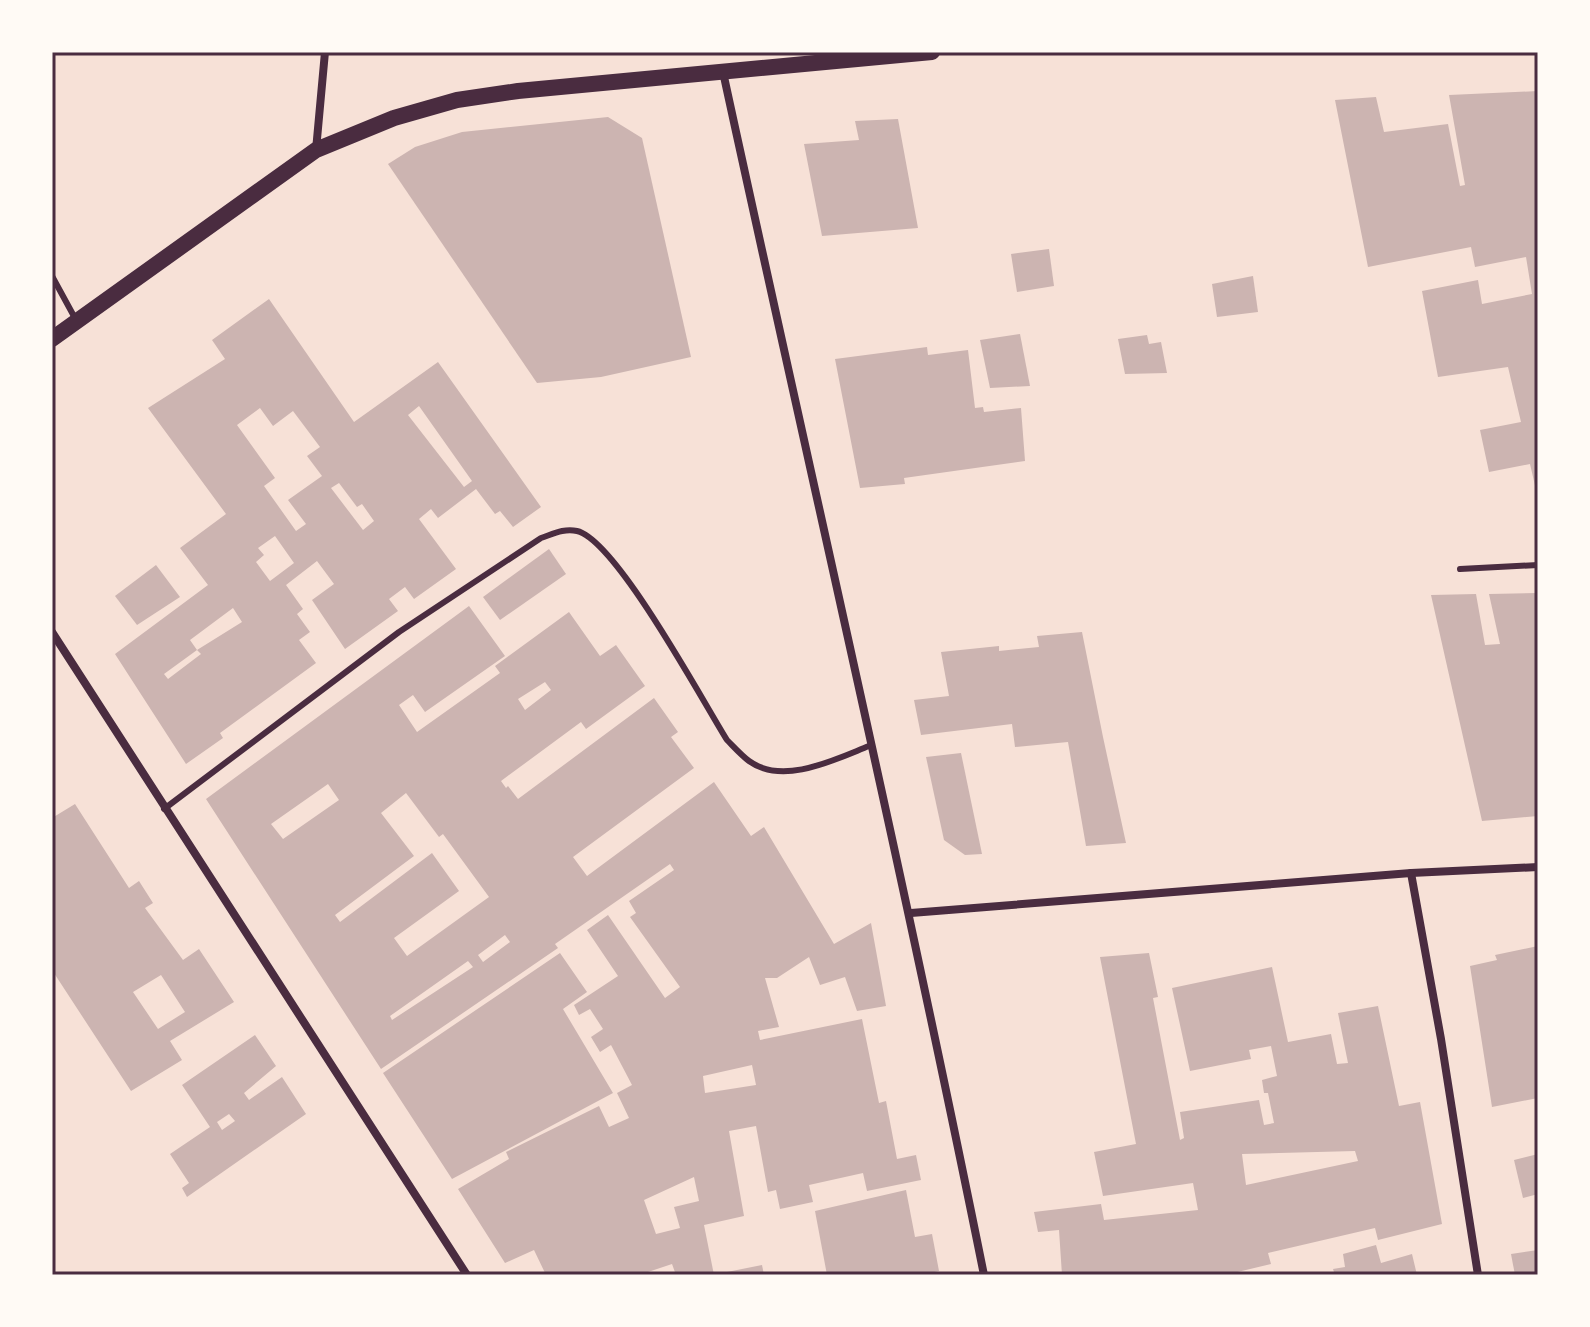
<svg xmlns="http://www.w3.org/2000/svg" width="1590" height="1327" font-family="'DM Sans',sans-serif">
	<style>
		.building { fill: #ccb4b1; fill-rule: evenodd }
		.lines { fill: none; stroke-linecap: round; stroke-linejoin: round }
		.service { stroke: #4a2c40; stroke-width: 6 }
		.minor { stroke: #4a2c40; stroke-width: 8 }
		.secondary { stroke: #4a2c40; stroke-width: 16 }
		.neatline { fill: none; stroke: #4a2c40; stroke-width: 3 }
	</style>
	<rect width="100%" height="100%" fill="#f7e1d7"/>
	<g class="building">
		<path d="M 1538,91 L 1538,494 L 1537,494 L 1530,464 L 1489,472 L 1480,430 L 1521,422 L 1508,367 L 1438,377 L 1422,291 L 1478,280 L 1482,304 L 1532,294 L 1526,257 L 1475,267 L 1471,247 L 1368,267 L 1335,100 L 1376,97 L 1384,132 L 1448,124 L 1460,186 L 1465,185 L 1449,95 Z"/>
		<path d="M 608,117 L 642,138 L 691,357 L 601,377 L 537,383 L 388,164 L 415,147 L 462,132 Z"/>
		<path d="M 898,119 L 918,228 L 822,236 L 804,144 L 859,140 L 855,121 Z"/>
		<path d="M 1049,249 L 1054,286 L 1017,292 L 1011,254 Z"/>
		<path d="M 1253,276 L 1258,312 L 1217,317 L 1212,284 Z"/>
		<path d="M 269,299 L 354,422 L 438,362 L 541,507 L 513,527 L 500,511 L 495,514 L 476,489 L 438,518 L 431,509 L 419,519 L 456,569 L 414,599 L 405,587 L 389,599 L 398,611 L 345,649 L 312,600 L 334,584 L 317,561 L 286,585 L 303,609 L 297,614 L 310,632 L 299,640 L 316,663 L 220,733 L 223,738 L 186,764 L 115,654 L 208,585 L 180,548 L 226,514 L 148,408 L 225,359 L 212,340 ZM 419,406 L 472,481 L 464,487 L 408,415 ZM 260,408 L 273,426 L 293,411 L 320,447 L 307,456 L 322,476 L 288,500 L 306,524 L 296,531 L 264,486 L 275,478 L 237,425 ZM 339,483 L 357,507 L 362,504 L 374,521 L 363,530 L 331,488 ZM 275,536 L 294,563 L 270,581 L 256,562 L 264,555 L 258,548 ZM 233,608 L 242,622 L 197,650 L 201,654 L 168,679 L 164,674 L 197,650 L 190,640 Z"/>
		<path d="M 1020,334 L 1030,386 L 990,388 L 980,340 Z"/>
		<path d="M 1147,335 L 1149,344 L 1161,342 L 1167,373 L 1125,374 L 1118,339 Z"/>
		<path d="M 927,347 L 928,355 L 968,350 L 975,408 L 983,407 L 984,412 L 1021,408 L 1025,461 L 904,478 L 905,484 L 860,488 L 835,359 Z"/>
		<path d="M 549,549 L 566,574 L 500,620 L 483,597 Z"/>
		<path d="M 156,565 L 180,597 L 137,625 L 115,596 Z"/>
		<path d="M 1538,593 L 1538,816 L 1482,821 L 1431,595 L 1476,594 L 1485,645 L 1500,644 L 1489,594 Z"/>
		<path d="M 469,606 L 505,656 L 425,712 L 413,695 L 399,705 L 417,732 L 500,673 L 495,666 L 569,612 L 600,656 L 616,645 L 645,686 L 586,729 L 581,722 L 501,781 L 506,788 L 508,786 L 518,799 L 654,698 L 678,732 L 671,737 L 694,768 L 573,857 L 587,876 L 714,782 L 751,836 L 764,827 L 834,944 L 871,923 L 886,1006 L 857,1011 L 845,977 L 820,985 L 809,957 L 777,978 L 765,978 L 779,1027 L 758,1031 L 760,1040 L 862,1019 L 879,1103 L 886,1101 L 897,1159 L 916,1155 L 921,1180 L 867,1191 L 863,1173 L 809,1185 L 813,1202 L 780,1209 L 776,1190 L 768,1192 L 756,1126 L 729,1131 L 744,1216 L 704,1225 L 714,1275 L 676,1275 L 672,1264 L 639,1275 L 546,1275 L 534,1250 L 505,1263 L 458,1189 L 509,1159 L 506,1152 L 599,1106 L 609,1127 L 629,1118 L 617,1093 L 632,1085 L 611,1045 L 600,1052 L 591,1037 L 603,1029 L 590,1009 L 579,1015 L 574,1005 L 618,976 L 587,930 L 608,915 L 665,998 L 680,987 L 630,917 L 636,913 L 629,901 L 674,870 L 670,864 L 555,944 L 558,948 L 381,1069 L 206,799 ZM 545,682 L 551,690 L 525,710 L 518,699 ZM 328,784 L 339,800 L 283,839 L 271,824 ZM 406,793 L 439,837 L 443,834 L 489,897 L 407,956 L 394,938 L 459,891 L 432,853 L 340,922 L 335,915 L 414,856 L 381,813 ZM 505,935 L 510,942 L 483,962 L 478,955 ZM 468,961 L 473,967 L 392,1020 L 390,1016 ZM 752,1065 L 756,1085 L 705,1093 L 703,1076 ZM 694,1177 L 699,1201 L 674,1207 L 680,1228 L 656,1234 L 644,1200 Z"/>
		<path d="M 1082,632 L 1103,737 L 1126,843 L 1086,846 L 1068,742 L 1015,747 L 1012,724 L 921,735 L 914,700 L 949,696 L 941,652 L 999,646 L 999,651 L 1039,647 L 1037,636 Z"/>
		<path d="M 961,753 L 982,854 L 965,855 L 944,840 L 926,757 Z"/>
		<path d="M 75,804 L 129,888 L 139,881 L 153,903 L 145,908 L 183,960 L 199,949 L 234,1002 L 170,1041 L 182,1060 L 131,1091 L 52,970 L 52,818 ZM 161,975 L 185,1012 L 158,1029 L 133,992 Z"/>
		<path d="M 1538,946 L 1538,1098 L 1492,1107 L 1470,966 L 1497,960 L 1495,955 Z"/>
		<path d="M 560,953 L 587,992 L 563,1009 L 613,1093 L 452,1179 L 383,1073 Z"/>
		<path d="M 1149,953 L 1158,997 L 1153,998 L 1180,1140 L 1184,1138 L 1180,1112 L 1259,1100 L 1264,1125 L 1274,1123 L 1268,1093 L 1264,1093 L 1262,1080 L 1277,1076 L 1271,1046 L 1249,1050 L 1251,1059 L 1190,1071 L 1172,988 L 1272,967 L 1288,1042 L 1331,1034 L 1337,1064 L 1348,1063 L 1338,1013 L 1378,1006 L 1399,1106 L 1420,1102 L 1442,1224 L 1378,1240 L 1375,1228 L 1268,1253 L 1271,1264 L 1225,1275 L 1062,1275 L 1059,1230 L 1038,1232 L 1034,1212 L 1101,1204 L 1104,1220 L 1198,1210 L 1193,1183 L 1103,1196 L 1094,1152 L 1136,1144 L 1100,957 ZM 1355,1151 L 1358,1161 L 1246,1185 L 1242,1154 Z"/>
		<path d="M 255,1035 L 276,1066 L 244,1093 L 249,1100 L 282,1077 L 306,1114 L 187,1197 L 182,1188 L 189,1183 L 170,1154 L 210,1127 L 182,1085 ZM 229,1114 L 235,1121 L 222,1130 L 217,1122 Z"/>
		<path d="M 1538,1154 L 1538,1194 L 1523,1198 L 1514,1160 Z"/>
		<path d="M 906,1190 L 915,1237 L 932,1234 L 939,1271 L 921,1275 L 827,1275 L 815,1211 Z"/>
		<path d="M 1376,1245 L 1381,1263 L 1412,1254 L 1417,1275 L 1335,1275 L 1333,1269 L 1345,1267 L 1343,1254 Z"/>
		<path d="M 1538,1250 L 1538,1275 L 1515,1275 L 1511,1254 Z"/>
		<path d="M 762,1265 L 764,1275 L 717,1275 L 717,1274 Z"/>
	</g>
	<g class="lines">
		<g class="service">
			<path d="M 52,276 L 76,320"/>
			<path d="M 1460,569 L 1538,565"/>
			<path d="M 164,809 L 399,632 L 541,538 C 553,534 564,528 577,531 C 616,540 702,700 727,740 C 734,747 741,755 749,761 C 783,786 836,759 869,746"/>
		</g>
		<g class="minor">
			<path d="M 723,72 C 810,473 903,873 984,1275"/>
			<path d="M 316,150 L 325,52"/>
			<path d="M 52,632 L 467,1275"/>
			<path d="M 1411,873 L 1441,1039 L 1478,1275"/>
			<path d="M 911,913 L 1411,873 L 1538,867"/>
		</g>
		<path class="secondary" d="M 52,339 L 316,150 L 394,118 L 457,100 L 518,91 L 932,52"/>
	</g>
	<rect width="1590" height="1327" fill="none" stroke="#fffaf5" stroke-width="108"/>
	<rect x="54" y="54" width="1482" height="1219" class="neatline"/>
</svg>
